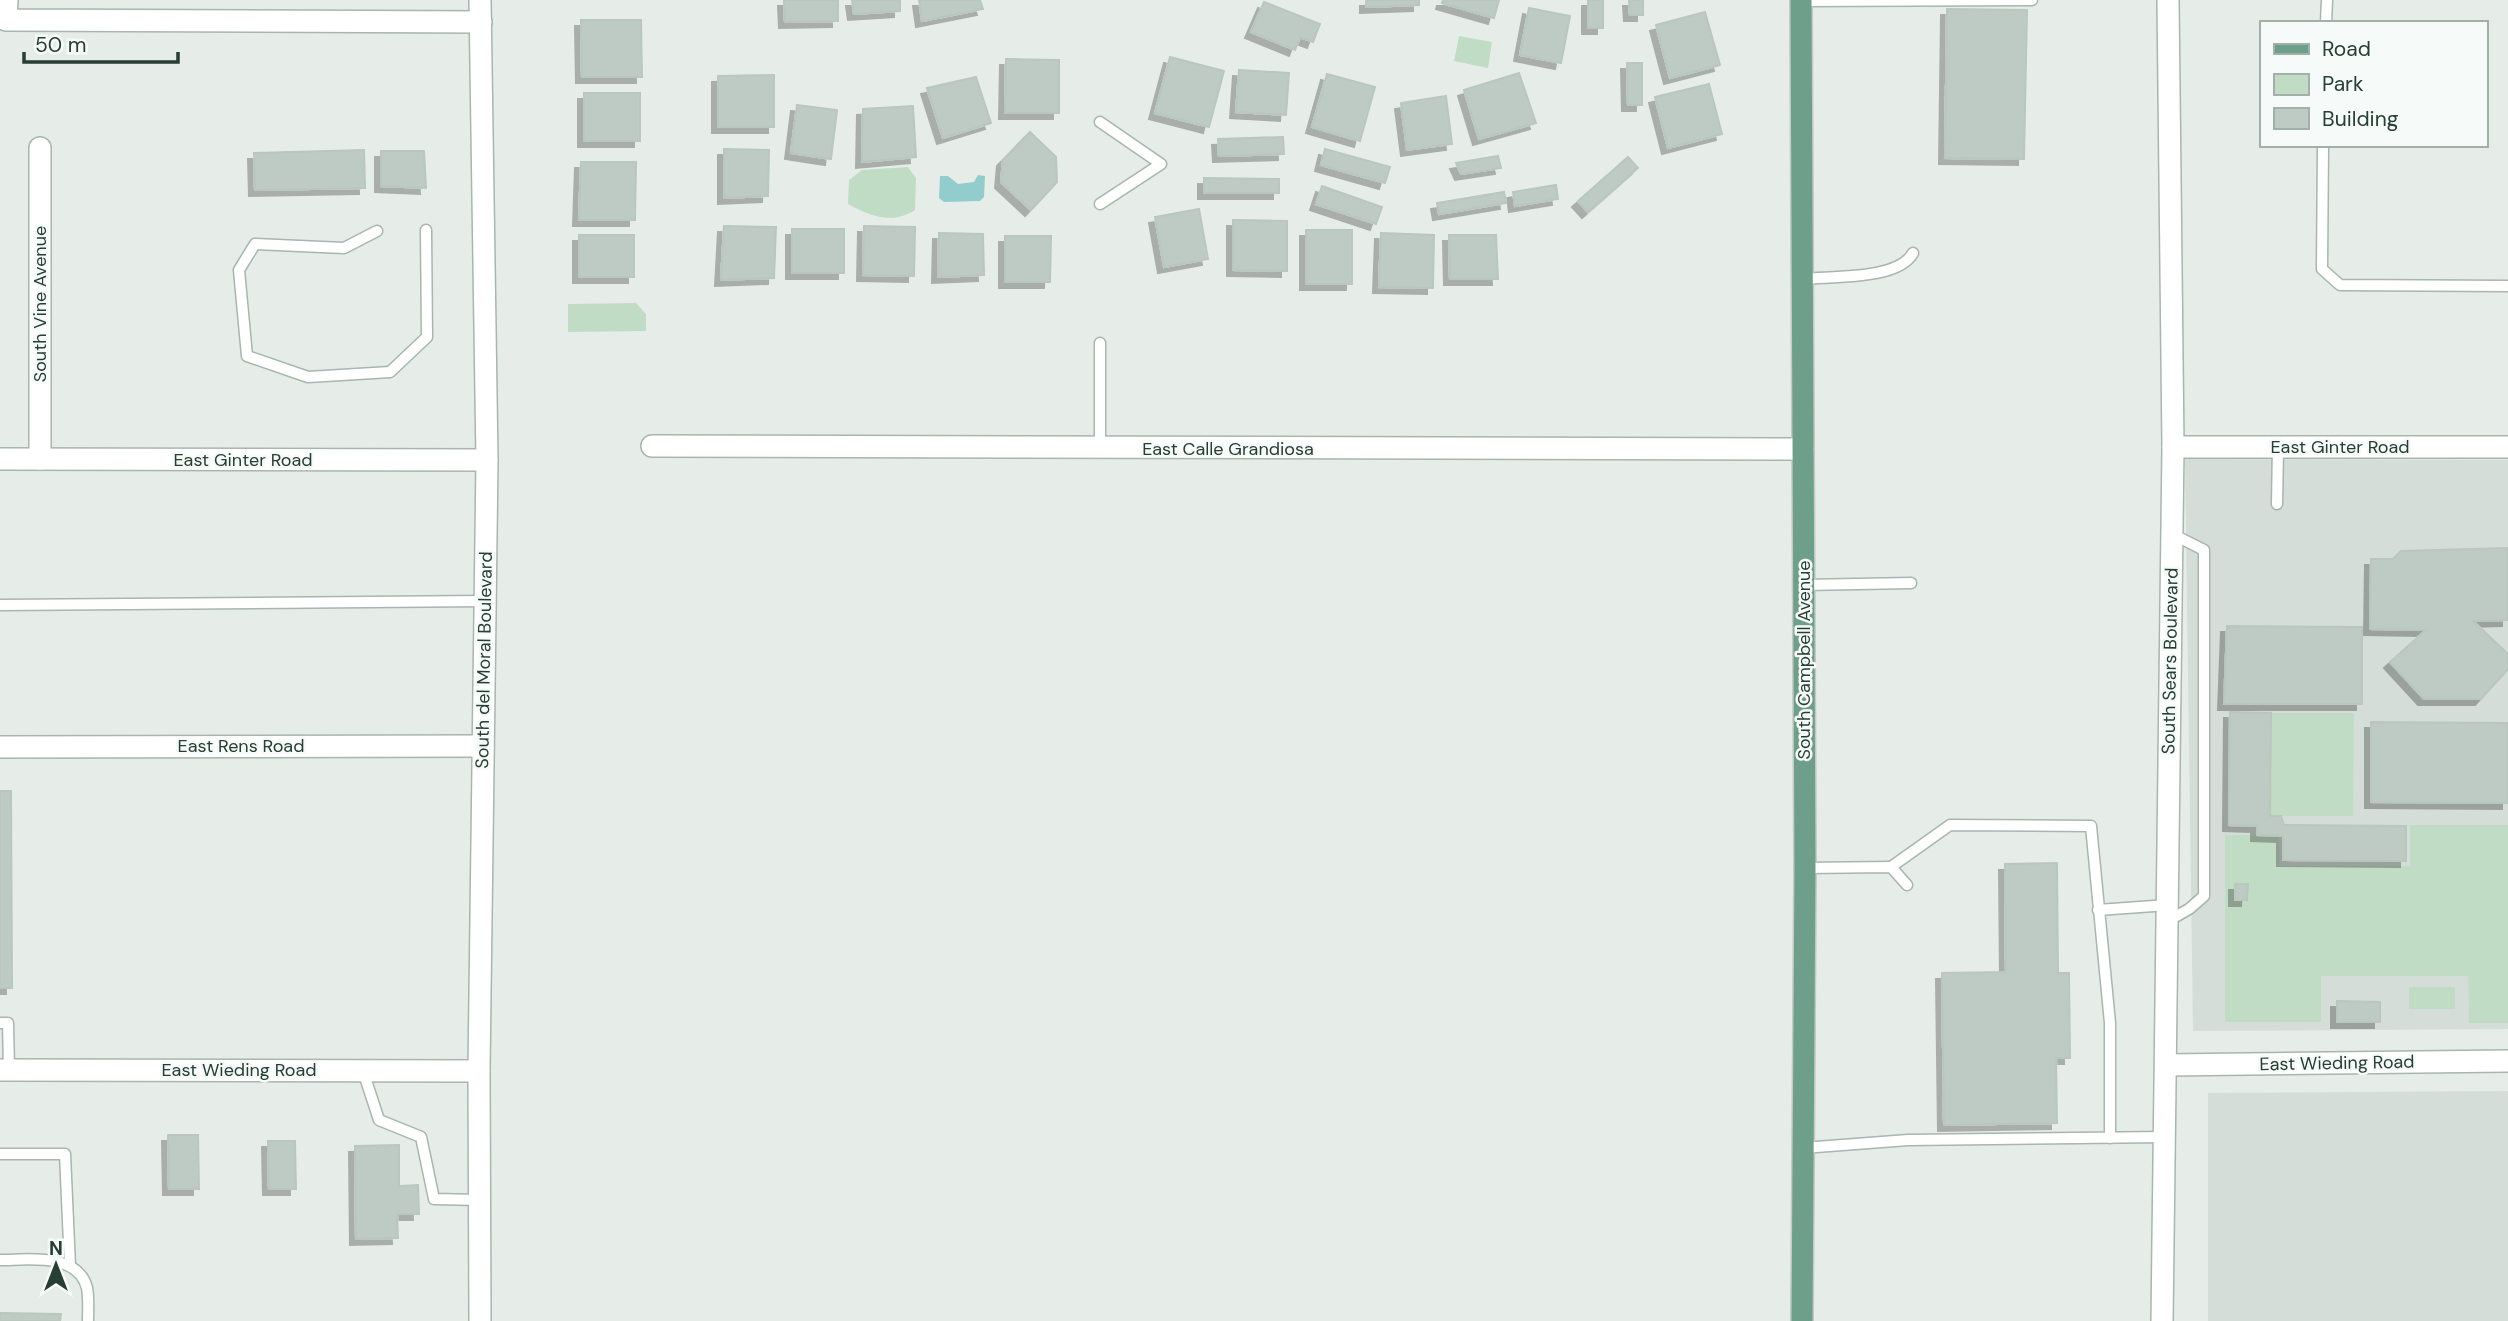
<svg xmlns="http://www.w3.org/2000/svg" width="2508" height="1321" font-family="'DM Sans',sans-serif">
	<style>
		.built { fill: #d4ddd8 }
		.green { fill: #c1dcc4 }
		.water { fill: #93cccd }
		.building { fill: #becbc4; stroke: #b9c7bf; stroke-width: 2; filter: url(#shadow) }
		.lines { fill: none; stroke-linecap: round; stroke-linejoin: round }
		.lane-casing { stroke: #a9b5af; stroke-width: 13 }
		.street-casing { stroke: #a9b5af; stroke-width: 24 }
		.primary-casing { stroke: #c2c9c6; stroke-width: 24 }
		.lane { stroke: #fff; stroke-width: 10 }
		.street { stroke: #fff; stroke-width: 21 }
		.primary { stroke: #6e9f8b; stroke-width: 21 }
		.labels { text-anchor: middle; stroke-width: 5; stroke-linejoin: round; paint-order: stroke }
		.street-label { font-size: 18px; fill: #263e34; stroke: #f6faf8 }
	</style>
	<defs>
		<filter id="shadow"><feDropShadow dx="-6" dy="6" stdDeviation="0" flood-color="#0004"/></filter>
	</defs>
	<rect width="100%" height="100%" fill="#e6ede9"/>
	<g class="built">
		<path d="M 2185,459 L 2508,460 L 2508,1029 L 2193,1031 Z"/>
		<path d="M 2508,1091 L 2508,1321 L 2208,1321 L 2208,1093 Z"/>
	</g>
	<g class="green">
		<path d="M 1459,36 L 1492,42 L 1488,68 L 1454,61 Z"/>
		<path d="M 908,167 L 916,178 L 915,210 C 892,225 870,216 848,204 L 849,180 L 862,170 Z"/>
		<path d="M 636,303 L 646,314 L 646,331 L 568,332 L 568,304 Z"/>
		<path d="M 2271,713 L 2354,713 L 2353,816 L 2270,816 Z"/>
		<path d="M 2410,825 L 2508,825 L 2508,1023 L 2469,1023 L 2468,976 L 2321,976 L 2321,1022 L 2225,1022 L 2225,835 L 2279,835 L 2280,866 L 2410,866 Z"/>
		<rect x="2409" y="987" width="46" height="22"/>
	</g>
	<path class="water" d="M 978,175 L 985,176 L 984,197 L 980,201 L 944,202 L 939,198 L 940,176 L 948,176 L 958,184 L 974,182 Z"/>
	<g class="building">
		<path d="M 784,0 L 838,0 L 838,21 L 785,22 Z"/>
		<path d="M 852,0 L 900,0 L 900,11 L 854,14 Z"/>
		<path d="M 919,0 L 980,0 L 983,9 L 922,21 Z"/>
		<path d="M 1366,0 L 1419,0 L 1419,5 L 1366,7 Z"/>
		<path d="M 1443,0 L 1499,0 L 1494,18 L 1442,3 Z"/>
		<rect x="1588" y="0" width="15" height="28"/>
		<path d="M 1629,0 L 1643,0 L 1643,15 L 1630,15 Z"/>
		<path d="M 1264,2 L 1320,24 L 1313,42 L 1300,37 L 1295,50 L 1251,32 Z"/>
		<path d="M 1529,8 L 1570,16 L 1561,63 L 1520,55 Z"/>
		<path d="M 1947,9 L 2027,10 L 2024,159 L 1945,158 Z"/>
		<path d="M 1705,12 L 1720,65 L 1670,78 L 1656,25 Z"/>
		<path d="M 581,20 L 641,20 L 642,77 L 582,77 Z"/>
		<path d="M 1170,57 L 1224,71 L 1209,127 L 1155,113 Z"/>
		<path d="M 1006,59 L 1059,60 L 1059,113 L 1005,113 Z"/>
		<path d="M 1627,63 L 1642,63 L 1642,105 L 1628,105 Z"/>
		<path d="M 1239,70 L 1289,73 L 1286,115 L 1236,112 Z"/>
		<path d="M 1519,73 L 1536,123 L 1479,139 L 1464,90 Z"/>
		<path d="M 1327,74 L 1375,87 L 1360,141 L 1312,127 Z"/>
		<path d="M 774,75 L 774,127 L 718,127 L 718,76 Z"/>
		<path d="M 976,77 L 991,123 L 943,138 L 927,88 Z"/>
		<path d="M 1709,84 L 1722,134 L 1668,148 L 1655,97 Z"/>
		<rect x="584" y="93" width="56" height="48"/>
		<path d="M 1446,96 L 1452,144 L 1407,150 L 1401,103 Z"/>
		<path d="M 797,105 L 837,110 L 831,159 L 791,153 Z"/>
		<path d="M 913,106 L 916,157 L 862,162 L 863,109 Z"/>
		<path d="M 1030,132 L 1056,157 L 1057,182 L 1031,210 L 1001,182 L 1003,160 Z"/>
		<path d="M 1283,137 L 1284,154 L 1219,156 L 1218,139 Z"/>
		<path d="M 724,149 L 769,150 L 768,196 L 724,198 Z"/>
		<path d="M 1325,149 L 1390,167 L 1385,183 L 1321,165 Z"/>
		<path d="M 364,150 L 365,188 L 255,190 L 254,153 Z"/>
		<path d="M 381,151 L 424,151 L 426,188 L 381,186 Z"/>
		<path d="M 1498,156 L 1501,168 L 1461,174 L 1456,163 Z"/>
		<path d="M 1628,157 L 1638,168 L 1588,212 L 1578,201 Z"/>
		<path d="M 581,162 L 636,162 L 635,220 L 579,220 Z"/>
		<path d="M 1204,178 L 1279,179 L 1279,193 L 1204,193 Z"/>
		<path d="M 1556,185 L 1558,199 L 1515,206 L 1513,192 Z"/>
		<path d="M 1322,186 L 1382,207 L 1376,224 L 1316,204 Z"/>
		<path d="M 1504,192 L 1506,203 L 1439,214 L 1437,203 Z"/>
		<path d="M 1199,209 L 1208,259 L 1164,267 L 1155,217 Z"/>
		<path d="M 1233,220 L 1287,221 L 1287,271 L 1233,270 Z"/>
		<path d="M 724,226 L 776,227 L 774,278 L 721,280 Z"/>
		<path d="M 864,226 L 915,227 L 914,276 L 863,275 Z"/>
		<rect x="792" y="229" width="52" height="44"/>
		<rect x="1306" y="230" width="46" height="54"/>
		<path d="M 939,233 L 983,234 L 984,275 L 938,277 Z"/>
		<path d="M 1381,233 L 1434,235 L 1433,288 L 1379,287 Z"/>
		<rect x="579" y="235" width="55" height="42"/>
		<path d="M 1449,235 L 1496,235 L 1498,279 L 1450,279 Z"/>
		<path d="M 1005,236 L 1051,236 L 1050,282 L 1005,282 Z"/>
		<path d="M 2508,548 L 2508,620 L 2473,621 L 2508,654 L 2508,669 L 2481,699 L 2424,699 L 2390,662 L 2426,630 L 2370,629 L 2371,559 L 2393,559 L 2401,551 Z"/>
		<path d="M 2227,626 L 2362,627 L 2362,704 L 2224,704 Z"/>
		<path d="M 2230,712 L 2271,713 L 2270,816 L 2281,816 L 2284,825 L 2406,826 L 2406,861 L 2283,860 L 2283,836 L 2257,835 L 2257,826 L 2229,825 Z"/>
		<path d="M 2371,722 L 2508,723 L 2508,803 L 2371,802 Z"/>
		<path d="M 0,791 L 11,791 L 12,988 L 0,988 Z"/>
		<path d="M 2057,863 L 2058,973 L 2069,973 L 2070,1058 L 2056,1058 L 2057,1123 L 1944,1125 L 1942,973 L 2006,972 L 2005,864 Z"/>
		<path d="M 2235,884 L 2248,884 L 2247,900 L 2235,900 Z"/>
		<path d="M 2337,1001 L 2380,1002 L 2380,1022 L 2337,1022 Z"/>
		<path d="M 168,1135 L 198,1135 L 199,1189 L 169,1189 Z"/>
		<path d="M 268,1141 L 295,1141 L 296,1189 L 269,1189 Z"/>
		<path d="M 399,1145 L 399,1186 L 418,1185 L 419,1214 L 397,1214 L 398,1238 L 356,1239 L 355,1146 Z"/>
		<path d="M 0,1313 L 61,1314 L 60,1321 L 0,1321 Z"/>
	</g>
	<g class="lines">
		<g class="lane-casing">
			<g id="lane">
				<path d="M 1801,1 L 2032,0"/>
				<path d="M 2326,23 L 2327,0"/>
				<path d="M 2323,145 L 2322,269 L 2340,285 L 2508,286"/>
				<path d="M 1100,204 L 1161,164 L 1100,122"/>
				<path d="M 377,231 L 344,248 L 255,244 L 239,270 L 247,356 L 308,377 L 390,372 L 427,337 L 426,230"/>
				<path d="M 1803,279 C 1833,276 1898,280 1913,253"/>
				<path d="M 1100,449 L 1100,343"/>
				<path d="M 2277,504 L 2278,447"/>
				<path d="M 1804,585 L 1911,583"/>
				<path d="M 0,605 L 484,601"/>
				<path d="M 1891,867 L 1950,825 L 2091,826 L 2110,1023 L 2110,1138"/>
				<path d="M 1805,868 L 1891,867 L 1907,885"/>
				<path d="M 2098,910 L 2168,905"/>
				<path d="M 2168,921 L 2189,909 L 2204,896 L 2204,550 L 2172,534"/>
				<path d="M 0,1023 L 8,1023 L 9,1070"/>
				<path d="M 363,1071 L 379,1120 L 421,1137 L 434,1199 L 480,1200"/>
				<path d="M 1803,1148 L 1908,1140 L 2165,1137"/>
				<path d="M 0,1154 L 65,1154 L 70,1266"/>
				<path d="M 0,1260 C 27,1260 78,1252 87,1288 C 89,1298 88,1311 88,1321"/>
			</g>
		</g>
		<g class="street-casing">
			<g id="street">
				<path d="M 7,0 L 6,20 L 481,22"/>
				<path d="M 480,0 L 487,460 L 479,1071 L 480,1321"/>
				<path d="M 40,148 L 40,459"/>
				<path d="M 652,446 L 1803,449"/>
				<path d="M 2173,447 L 2508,447"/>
				<path d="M 0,459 L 487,460"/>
				<path d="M 0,747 L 482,746"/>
				<path d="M 2167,1065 L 2508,1061"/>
				<path d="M 0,1070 L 479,1071"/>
				<path d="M 2162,1321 L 2173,447 L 2168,0"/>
			</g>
		</g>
		<g class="primary-casing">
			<path id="primary" d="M 1801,0 L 1805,868 L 1802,1321"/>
		</g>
		<use href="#lane" class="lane"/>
		<use href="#street" class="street"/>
		<use href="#primary" class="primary"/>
	</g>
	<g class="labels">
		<g class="street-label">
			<text transform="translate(40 304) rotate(-90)" y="6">South Vine Avenue</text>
			<text x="2340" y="453">East Ginter Road</text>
			<text x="1228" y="455">East Calle Grandiosa</text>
			<text x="243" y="466">East Ginter Road</text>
			<text transform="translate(484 660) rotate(-89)" y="6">South del Moral Boulevard</text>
			<text transform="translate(1804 660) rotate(-90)" y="6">South Campbell Avenue</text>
			<text transform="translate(2170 661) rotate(-89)" y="6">South Sears Boulevard</text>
			<text x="241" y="752">East Rens Road</text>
			<text transform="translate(2337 1063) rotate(-1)" y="6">East Wieding Road</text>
			<text x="239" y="1076">East Wieding Road</text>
		</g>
	</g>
	<rect x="2260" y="21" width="228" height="126" fill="#f6faf8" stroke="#a3afaa" stroke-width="2"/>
	<rect x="2274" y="44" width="35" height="10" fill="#6e9f8b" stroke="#a3afaa" stroke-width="2"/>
	<text x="2322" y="56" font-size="21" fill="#263e34">Road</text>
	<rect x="2274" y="74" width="35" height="21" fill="#c1dcc4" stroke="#a3afaa" stroke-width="2"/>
	<text x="2322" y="91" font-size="21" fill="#263e34">Park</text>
	<rect x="2274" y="108" width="35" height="21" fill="#becbc4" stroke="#a3afaa" stroke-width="2"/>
	<text x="2322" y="126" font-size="21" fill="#263e34">Building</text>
	<g transform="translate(56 1265)" stroke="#f6faf8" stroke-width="5" paint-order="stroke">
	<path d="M0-5L12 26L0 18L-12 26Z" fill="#263e34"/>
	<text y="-10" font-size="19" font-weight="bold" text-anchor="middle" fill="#263e34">N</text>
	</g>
	<path d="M24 52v10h154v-10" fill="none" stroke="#263e34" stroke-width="3.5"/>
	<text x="35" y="52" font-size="21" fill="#263e34" stroke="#f6faf8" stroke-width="5" paint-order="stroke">50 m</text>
</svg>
